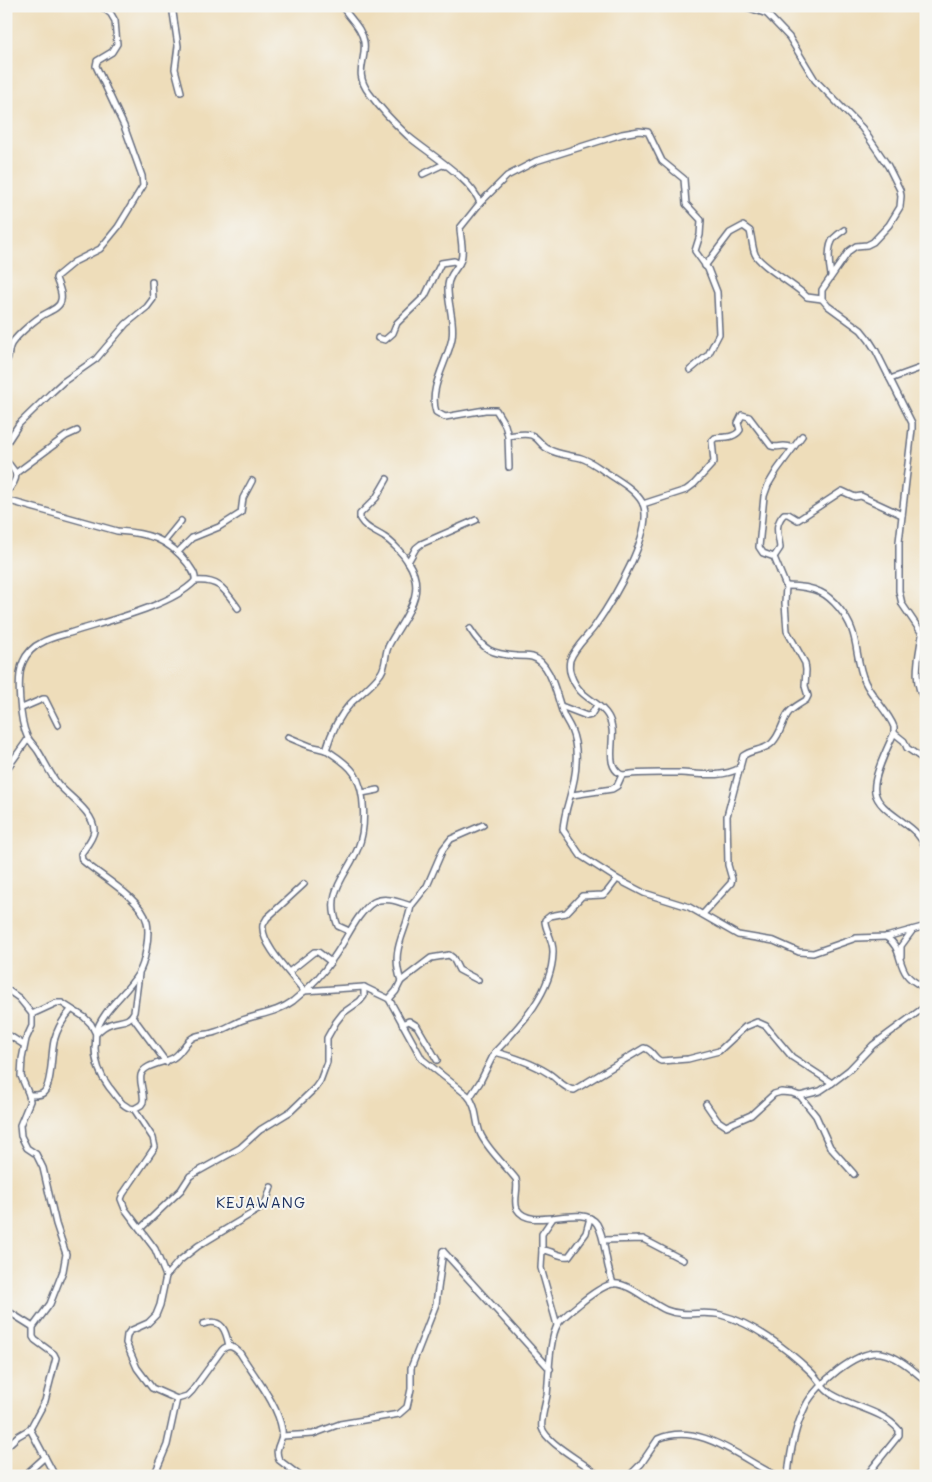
<svg xmlns="http://www.w3.org/2000/svg" width="932" height="1482" font-family="Mali,sans-serif">
	<style>
		.lines { fill: none; stroke-linecap: round; stroke-linejoin: round }
		.minor-casing { stroke: #656c7e; stroke-width: 8 }
		.minor { stroke: #fff; stroke-width: 5 }
		.labels { text-anchor: middle; stroke-width: 4; stroke-linejoin: round; paint-order: stroke }
		.quarter-label { font-size: 15px; letter-spacing: 1px; fill: #1b2f5e; stroke: #f6f6f2 }
	</style>
	<rect width="100%" height="100%" fill="#f6f6f2"/>
	<filter id="ink" filterUnits="userSpaceOnUse"><feTurbulence type="fractalNoise" baseFrequency=".02" numOctaves="2"/><feDisplacementMap in="SourceGraphic" scale="10" xChannelSelector="R" yChannelSelector="G"/><feConvolveMatrix kernelMatrix="1 2 1 2 8 2 1 2 1" color-interpolation-filters="sRGB"/></filter>
	<filter id="wash" filterUnits="userSpaceOnUse"><feTurbulence type="fractalNoise" baseFrequency=".0096" numOctaves="4" result="noise"/><feDisplacementMap in="SourceGraphic" scale="20" xChannelSelector="R" yChannelSelector="G"/><feGaussianBlur stdDeviation="1.12" result="paint"/><feColorMatrix in="noise" values="0 0 0 0 0 0 0 0 0 0 0 0 0 0 0 0 0 1.4 0 .05"/><feComposite in="paint" operator="in"/></filter>
	<g filter="url(#wash)">
		<rect width="100%" height="100%" fill="#eeddba"/>
	</g>
	<g filter="url(#ink)">
		<g class="lines">
			<g class="minor-casing">
				<g id="minor">
					<path d="M 172,6 L 178,46 L 175,69 L 181,92"/>
					<path d="M 342,6 C 349,18 362,28 364,42 C 367,61 353,72 369,93 C 380,108 394,123 408,136 C 428,153 471,178 480,203 L 460,228 C 460,237 465,253 460,262 C 456,270 449,275 448,285 C 447,303 455,320 452,338 C 448,361 428,388 436,412 L 445,417 L 485,410 L 496,410 L 505,425 L 508,436 C 516,435 524,433 531,435 C 539,438 541,446 548,449 C 558,455 570,455 581,458 C 588,460 595,465 601,469 C 614,478 634,488 642,502 C 657,529 611,603 595,626 C 587,637 575,647 570,660 C 569,665 569,670 571,675 C 580,700 597,698 608,716 C 620,736 601,764 622,775 L 617,786 L 612,789 L 572,795"/>
					<path d="M 744,6 L 767,14 L 789,37 L 815,80 L 862,128 L 888,166 L 900,190 L 901,196 L 900,207 L 889,225 L 873,242 L 867,245 L 856,246 L 849,251 L 822,290 L 822,299 L 828,306 L 861,330 L 869,340 L 876,351 L 912,423 L 912,429 L 899,542 L 899,591 L 902,604 L 923,635 L 926,642"/>
					<path d="M 423,174 L 442,165 L 445,166"/>
					<path d="M 480,203 L 507,176 L 536,161 L 622,134 L 639,131 L 648,132 L 662,161 L 684,179 L 686,204 L 701,220 L 700,235 L 695,251 L 708,269 L 717,292 L 719,334 L 708,355 L 690,370"/>
					<path d="M 705,266 L 730,233 L 743,226 L 750,231 C 752,238 752,247 755,254 C 759,265 797,286 807,297 L 822,299"/>
					<path d="M 831,275 C 829,265 827,246 834,238 C 837,235 841,232 844,230"/>
					<path d="M 378,338 L 385,340 L 393,333 L 397,323 L 425,296 L 441,263 L 454,261 L 459,264"/>
					<path d="M 6,361 C 10,356 8,352 10,347 C 12,339 34,321 40,317 C 46,312 60,309 61,300 C 63,293 58,285 56,278 L 57,276 L 74,262 L 100,249 L 118,227 L 143,186 L 142,176 L 124,126 L 96,66 L 97,61 L 112,52 L 117,44 L 115,21 L 111,14 L 101,6"/>
					<path d="M 890,379 L 926,366"/>
					<path d="M 508,436 L 509,467"/>
					<path d="M 6,444 L 19,424 L 51,393 L 63,382 L 96,359 L 126,324 L 147,307 L 153,299 L 152,282"/>
					<path d="M 6,461 C 21,476 17,478 6,494"/>
					<path d="M 16,473 L 66,436 L 77,431"/>
					<path d="M 6,500 L 117,531 C 147,533 168,538 188,564 C 192,570 196,574 195,581 C 171,606 107,621 73,632 C 63,635 51,637 41,643 C 34,646 26,654 23,662 C 16,677 20,721 27,736 C 30,742 35,746 38,751 C 45,762 50,774 58,784 C 68,796 95,813 94,831 C 93,839 85,848 81,854 L 82,860 C 100,876 141,898 147,922 C 150,935 145,964 138,974 C 126,994 102,1010 96,1033 C 95,1038 96,1043 95,1048 C 95,1063 100,1075 109,1087 C 117,1096 121,1107 134,1109"/>
					<path d="M 643,504 L 686,490 L 694,484 L 714,462 L 712,441 L 715,438 C 724,437 735,438 740,430 L 738,423 L 742,415 L 749,417 L 771,446 C 780,449 781,443 793,448"/>
					<path d="M 164,542 L 181,521"/>
					<path d="M 178,552 L 192,538 L 219,527 L 241,513 L 243,498 L 252,481"/>
					<path d="M 774,557 L 780,548 C 779,535 773,526 784,514 L 788,514 L 798,520 L 842,491 L 855,497 L 861,496 L 902,515"/>
					<path d="M 408,562 L 416,548 L 421,544 L 476,520"/>
					<path d="M 195,581 C 220,579 225,590 238,608"/>
					<path d="M 786,586 C 797,586 810,587 820,592 C 833,598 847,616 852,630 C 858,646 857,665 865,682 C 872,697 889,713 894,727 L 894,733 C 888,747 872,778 875,792 C 877,805 894,815 903,822 C 914,830 921,836 926,848"/>
					<path d="M 470,629 C 484,651 492,654 517,656 C 522,656 527,656 532,657 C 552,662 557,700 564,716 C 566,720 569,724 571,729 C 575,739 577,752 576,763 C 576,787 564,807 563,830 L 581,856 L 617,879 L 644,893 L 689,907 L 738,935 L 774,941 L 799,952 L 813,953 L 856,938 L 886,937 L 926,926"/>
					<path d="M 922,635 C 919,655 911,684 926,701"/>
					<path d="M 561,706 L 587,716 L 591,715 L 597,705"/>
					<path d="M 22,708 L 43,699 L 45,699 L 58,725"/>
					<path d="M 894,733 L 904,741 L 907,748 L 926,761"/>
					<path d="M 288,737 C 295,740 302,743 310,746 C 316,748 322,748 328,751 C 337,757 348,764 354,773 C 366,791 366,829 358,848 C 347,876 324,891 338,926 L 349,931"/>
					<path d="M 326,750 C 331,733 339,716 351,703 C 361,693 373,685 381,673 C 387,664 384,654 389,645 C 403,618 429,594 408,562 C 403,554 392,542 384,537 C 375,531 366,529 360,519 L 360,514 L 376,498 L 387,479"/>
					<path d="M 6,770 L 28,739"/>
					<path d="M 622,775 C 639,772 664,773 681,773 C 701,774 722,778 740,768"/>
					<path d="M 362,793 L 378,790"/>
					<path d="M 304,884 L 267,918 C 266,920 264,923 263,925 C 260,944 293,976 304,991 L 364,987 L 389,999 L 422,1059 L 467,1095 C 478,1106 475,1123 481,1135 C 489,1151 505,1165 516,1179 C 519,1188 513,1201 517,1209 C 531,1233 582,1202 597,1224 C 604,1236 604,1248 607,1261 C 608,1269 611,1276 613,1284"/>
					<path d="M 411,906 L 427,886 L 443,849 L 451,839 L 483,825"/>
					<path d="M 703,914 L 731,883 L 732,879 L 728,865 L 727,816 L 743,756 C 751,749 764,751 772,743 C 780,735 782,724 787,715 C 791,708 800,704 806,700 L 808,696 L 805,686 L 806,670 L 805,663 L 787,631 L 785,603 L 786,586 L 774,557 L 763,553 L 759,547 L 764,496 L 768,485 L 777,470 L 802,436"/>
					<path d="M 886,937 C 902,947 897,962 907,975 C 912,982 920,984 926,990"/>
					<path d="M 901,956 L 901,946 L 912,931"/>
					<path d="M 289,972 L 314,952 L 318,952 L 331,962"/>
					<path d="M 401,981 L 431,958 L 449,955 L 453,958 L 459,970 L 478,980"/>
					<path d="M 6,989 L 19,998 L 32,1014 L 32,1026 L 26,1039 L 22,1059 L 21,1076 L 29,1095 L 30,1101 L 20,1125 L 21,1136 L 27,1148 L 36,1154 L 43,1168 L 56,1224 L 66,1254 L 63,1271 L 50,1304 L 33,1327 L 33,1337 L 35,1340 L 54,1354 L 56,1358 L 45,1401 L 30,1429 L 55,1476"/>
					<path d="M 32,1014 L 56,1003 L 62,1003 L 84,1017 L 91,1024 L 96,1034 C 100,1030 104,1026 110,1024 C 120,1020 129,1023 134,1012 L 139,974"/>
					<path d="M 132,1016 L 166,1062"/>
					<path d="M 402,1024 L 409,1021 L 417,1026 L 437,1060"/>
					<path d="M 6,1036 L 10,1036 L 24,1045"/>
					<path d="M 495,1052 C 521,1025 552,992 553,953 C 554,940 544,928 545,920 L 550,916 L 566,913 L 582,896 L 603,895 L 607,892 L 617,879"/>
					<path d="M 29,1095 C 34,1095 41,1096 44,1092 C 52,1084 51,1054 54,1041 C 57,1029 63,1019 71,1010"/>
					<path d="M 800,1096 L 816,1116 L 830,1147 L 854,1174"/>
					<path d="M 470,1097 L 480,1082 L 495,1052 C 514,1057 535,1064 551,1075 C 558,1080 565,1089 574,1090 L 644,1048 C 652,1049 654,1059 661,1061 L 688,1059 L 719,1051 L 745,1027 L 757,1022 L 766,1026 L 792,1057 L 832,1083"/>
					<path d="M 706,1104 L 717,1120 L 726,1126 L 751,1115 L 774,1094 L 781,1092 L 792,1093 L 800,1096 L 820,1091 L 832,1083 L 849,1070 L 873,1045 L 926,1006"/>
					<path d="M 141,1228 L 181,1190 L 190,1176 L 240,1148 L 260,1130 L 291,1111 L 315,1088 L 320,1081 L 327,1062 L 327,1038 L 336,1022 L 343,1013 L 360,1001 L 364,996 L 364,987"/>
					<path d="M 604,1240 L 643,1239 L 683,1260"/>
					<path d="M 542,1250 L 542,1234 L 553,1218"/>
					<path d="M 443,1251 L 550,1369"/>
					<path d="M 166,1276 L 179,1261 L 198,1246 L 261,1208 L 266,1202 L 271,1187"/>
					<path d="M 6,1310 L 33,1327"/>
					<path d="M 203,1324 C 222,1317 226,1331 229,1346"/>
					<path d="M 557,1325 L 541,1268 L 542,1250 C 552,1250 560,1258 569,1256 L 586,1233 L 590,1218"/>
					<path d="M 177,1399 L 152,1388 L 137,1368 L 126,1343 L 127,1335 L 130,1331 L 148,1323 L 156,1315 L 160,1305 L 166,1276 L 155,1249 L 125,1209 L 121,1199 L 123,1194 L 155,1147 L 153,1138 L 134,1109 L 141,1105 L 143,1102 C 145,1093 139,1084 141,1075 C 144,1064 164,1063 173,1058 C 182,1053 185,1041 194,1037 C 200,1034 206,1035 212,1033 C 222,1031 231,1025 240,1021 C 258,1014 277,1013 293,1001 C 308,989 324,973 334,957 C 346,941 357,912 374,902 C 385,896 399,902 411,906 C 405,936 390,949 401,981 L 396,991 L 389,999"/>
					<path d="M 282,1436 L 313,1434 L 340,1424 L 399,1414 L 407,1407 L 411,1389 L 411,1368 L 436,1304 L 443,1251"/>
					<path d="M 6,1447 L 18,1436 L 30,1429"/>
					<path d="M 24,1476 L 45,1457"/>
					<path d="M 154,1476 L 167,1445 L 177,1399 L 187,1396 L 192,1391 L 222,1350 C 229,1343 235,1348 240,1353 C 254,1376 278,1404 282,1430 C 284,1442 273,1446 279,1460 L 300,1476"/>
					<path d="M 599,1476 C 586,1463 547,1444 542,1428 C 540,1422 546,1402 547,1395 C 549,1377 549,1338 558,1324 C 564,1315 575,1308 583,1301 C 591,1295 602,1286 612,1284 C 628,1281 651,1304 666,1310 C 686,1318 702,1310 721,1315 C 753,1323 787,1349 810,1371 C 819,1379 822,1389 833,1395 C 855,1408 882,1410 899,1430 L 899,1435 L 866,1476"/>
					<path d="M 629,1476 L 641,1464 L 658,1439 C 700,1421 741,1459 777,1476"/>
					<path d="M 788,1476 C 790,1452 795,1427 806,1405 C 816,1385 857,1349 881,1353 C 898,1356 913,1370 926,1381"/>
				</g>
			</g>
			<use href="#minor" class="minor"/>
		</g>
	</g>
	<g class="labels">
		<g class="quarter-label">
			<text x="261" y="1208">KEJAWANG</text>
		</g>
	</g>
	<rect width="932" height="1482" fill="none" stroke="#f6f6f2" stroke-width="25"/>
</svg>
